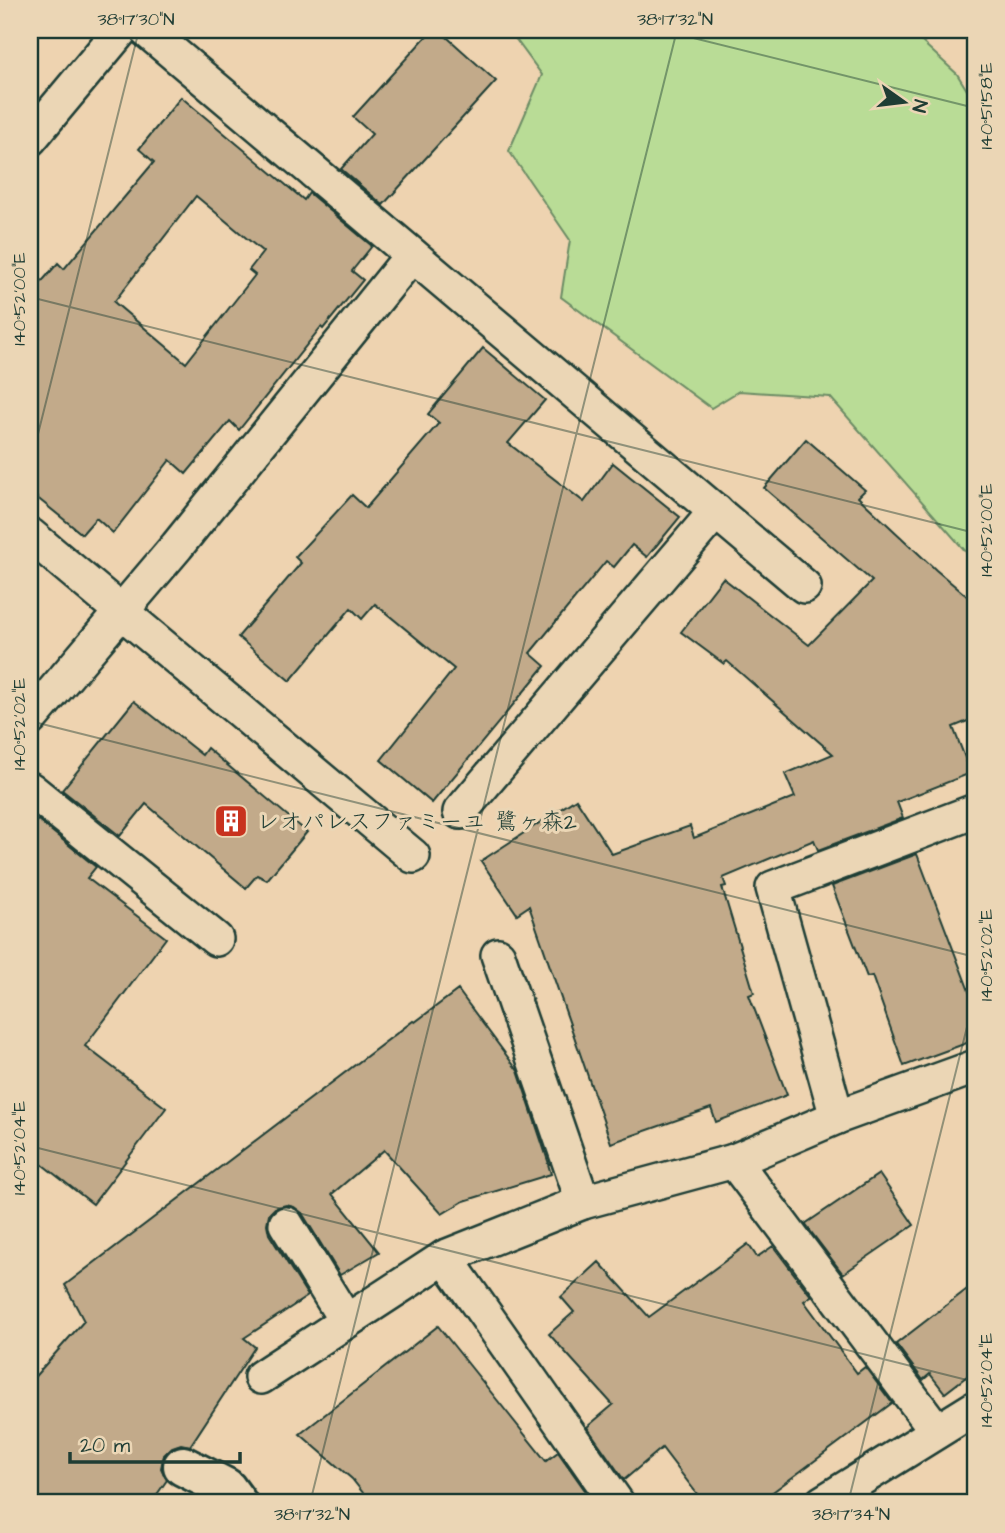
<svg xmlns="http://www.w3.org/2000/svg" width="1005" height="1533" font-family="'Architects Daughter','Klee One',sans-serif">
	<style>
		.green { fill: #b9dc96; stroke: #6c8c65; stroke-width: 2 }
		.building { fill: #c2aa8a; stroke: #1f3d34; stroke-width: 2; fill-rule: evenodd }
		.lines { fill: none; stroke-linecap: round; stroke-linejoin: round }
		.service-casing { stroke: #1f3d34; stroke-width: 38 }
		.minor-casing { stroke: #1f3d34; stroke-width: 44 }
		.service { stroke: #ebd6b5; stroke-width: 33 }
		.minor { stroke: #ebd6b5; stroke-width: 38 }
		.ticks { fill: none; stroke: #1f3d34; stroke-width: 2; stroke-opacity: 0.45 }
		.labels { text-anchor: middle; stroke-width: 6; stroke-linejoin: round; paint-order: stroke }
		.poi-label { font-size: 23px; fill: #1f3d34; stroke: #ebd6b5; text-anchor: start }
		.neatline { fill: none; stroke: #1f3d34; stroke-width: 2.5 }
		.ticks-label { font-size: 18px; text-anchor: middle; fill: #1f3d34 }
	</style>
	<rect width="100%" height="100%" fill="#eed3b0"/>
	<filter id="ink" filterUnits="userSpaceOnUse"><feTurbulence type="fractalNoise" baseFrequency=".0143" numOctaves="2"/><feDisplacementMap in="SourceGraphic" scale="14" xChannelSelector="R" yChannelSelector="G"/><feConvolveMatrix kernelMatrix="1 2 1 2 8 2 1 2 1" color-interpolation-filters="sRGB"/></filter>
	<g filter="url(#ink)">
		<path class="green" d="M 509,30 L 909,30 L 957,74 L 975,103 L 975,562 L 830,397 L 739,391 L 711,408 L 561,297 L 570,240 L 509,151 L 542,75 Z"/>
		<g class="building">
			<path d="M 432,30 L 439,30 L 496,81 L 383,205 L 341,169 L 372,134 L 353,117 Z"/>
			<path d="M 181,97 L 304,200 L 309,193 L 372,246 L 352,271 L 363,280 L 323,329 L 321,327 L 239,430 L 230,421 L 186,474 L 170,460 L 113,533 L 96,518 L 82,534 L 30,492 L 30,295 L 58,263 L 64,269 L 154,162 L 139,149 ZM 196,196 L 263,252 L 249,270 L 255,275 L 186,363 L 114,302 Z"/>
			<path d="M 483,348 L 545,400 L 508,443 L 584,502 L 613,463 L 680,517 L 647,557 L 632,545 L 614,567 L 606,561 L 530,653 L 545,666 L 432,803 L 381,760 L 454,669 L 375,604 L 362,619 L 351,608 L 290,681 L 238,637 L 301,563 L 295,557 L 352,495 L 366,508 L 439,423 L 428,414 Z"/>
			<path d="M 806,439 L 865,490 L 858,497 L 936,570 L 975,603 L 975,718 L 953,727 L 971,773 L 897,802 L 903,818 L 818,850 L 814,840 L 723,878 L 726,886 L 722,887 L 754,993 L 749,995 L 787,1095 L 716,1122 L 711,1108 L 611,1143 L 529,906 L 517,914 L 481,861 L 576,799 L 612,854 L 690,826 L 694,838 L 795,797 L 785,774 L 833,754 L 727,661 L 724,664 L 681,632 L 723,578 L 809,645 L 872,581 L 764,488 Z"/>
			<path d="M 134,701 L 202,755 L 207,748 L 307,832 L 267,880 L 257,875 L 246,888 L 146,804 L 120,836 L 62,790 Z"/>
			<path d="M 38,820 L 96,867 L 87,878 L 166,938 L 85,1046 L 166,1108 L 93,1204 L 30,1155 L 30,831 Z"/>
			<path d="M 917,854 L 975,1007 L 975,1040 L 904,1066 L 872,976 L 867,977 L 832,886 Z"/>
			<path d="M 458,990 L 518,1071 L 549,1164 L 548,1164 L 551,1174 L 464,1201 L 442,1214 L 384,1150 L 332,1194 L 379,1252 L 340,1275 L 302,1213 L 294,1207 L 286,1205 L 275,1208 L 269,1214 L 267,1224 L 269,1234 L 308,1296 L 244,1338 L 255,1347 L 190,1446 L 181,1444 L 172,1447 L 164,1455 L 161,1468 L 167,1480 L 151,1503 L 30,1503 L 30,1382 L 84,1321 L 65,1285 L 413,1021 L 415,1022 Z"/>
			<path d="M 879,1174 L 914,1225 L 843,1274 L 805,1224 Z"/>
			<path d="M 748,1244 L 757,1257 L 773,1246 L 811,1296 L 804,1301 L 857,1373 L 865,1367 L 892,1403 L 758,1503 L 704,1503 L 662,1448 L 624,1480 L 587,1427 L 613,1405 L 549,1334 L 574,1312 L 561,1297 L 599,1262 L 649,1317 Z"/>
			<path d="M 975,1283 L 975,1370 L 945,1393 L 930,1374 L 923,1380 L 896,1344 Z"/>
			<path d="M 438,1326 L 546,1461 L 558,1452 L 594,1503 L 371,1503 L 352,1479 L 300,1434 Z"/>
		</g>
		<g class="lines">
			<g class="service-casing">
				<g id="service">
					<path d="M 146,30 L 804,586"/>
					<path d="M 30,139 L 121,30"/>
					<path d="M 30,535 L 413,856"/>
					<path d="M 30,719 L 177,546 L 412,255"/>
					<path d="M 30,789 L 216,939"/>
					<path d="M 460,812 L 716,511"/>
					<path d="M 498,955 L 583,1202"/>
					<path d="M 837,1117 L 773,888 L 975,811"/>
					<path d="M 734,1161 L 937,1431"/>
					<path d="M 286,1224 L 346,1321"/>
					<path d="M 445,1257 L 617,1503"/>
					<path d="M 261,1377 L 445,1257 L 583,1202 L 734,1161 L 837,1117 L 975,1067"/>
					<path d="M 822,1503 L 975,1408"/>
				</g>
			</g>
			<g class="minor-casing">
				<path id="minor" d="M 183,1466 L 226,1488 L 237,1503"/>
			</g>
			<use href="#service" class="service"/>
			<use href="#minor" class="minor"/>
		</g>
	</g>
	<path class="ticks" d="M 661,30 L 975,108M 30,297 L 975,533M 30,466 L 139,30M 30,721 L 975,957M 30,1146 L 975,1382M 310,1503 L 677,30M 848,1503 L 975,995"/>
	<defs>
		<g id="building-square" transform="scale(1.75)"><rect x="-9" y="-9" width="18" height="18" rx="4" fill="#c8321e" stroke="#ebd6b5"/><path d="M-4-6H4V6H1V3H-1V6H-4ZM-2.5-4.3h1.7v1.8h-1.7ZM.8-4.3h1.7v1.8H.8ZM-2.5-1h1.7V.8h-1.7ZM.8-1h1.7V.8H.8Z" fill="#fff"/></g>
	</defs>
	<g fill-rule="evenodd">
		<use href="#building-square" x="231" y="821"/>
	</g>
	<g class="labels">
		<g class="poi-label">
			<text x="256" y="829">レオパレスファミーユ 鷺ヶ森2</text>
		</g>
	</g>
	<rect width="1005" height="1533" fill="none" stroke="#ebd6b5" stroke-width="77"/>
	<g transform="translate(904 102) rotate(104)" stroke="#ebd6b5" stroke-width="5" paint-order="stroke">
	<path d="M0-5L12 26L0 18L-12 26Z" fill="#1f3d34"/>
	<text y="-10" font-size="19" font-weight="bold" text-anchor="middle" fill="#1f3d34">N</text>
	</g>
	<path d="M70 1452v10h170v-10" fill="none" stroke="#1f3d34" stroke-width="3.5"/>
	<text x="80" y="1452" font-size="21" fill="#1f3d34" stroke="#ebd6b5" stroke-width="5" paint-order="stroke">20 m</text>
	<rect x="38" y="38" width="929" height="1456" class="neatline"/>
	<g class="ticks-label">
		<text x="136" y="25">38°17'30"N</text>
		<text x="675" y="25">38°17'32"N</text>
		<text transform="translate(986 106) rotate(-90)" y="6">140°51'58"E</text>
		<text transform="translate(19 299) rotate(-90)" y="6">140°52'00"E</text>
		<text transform="translate(986 530) rotate(-90)" y="6">140°52'00"E</text>
		<text transform="translate(19 724) rotate(-90)" y="6">140°52'02"E</text>
		<text transform="translate(986 955) rotate(-90)" y="6">140°52'02"E</text>
		<text transform="translate(19 1148) rotate(-90)" y="6">140°52'04"E</text>
		<text transform="translate(986 1380) rotate(-90)" y="6">140°52'04"E</text>
		<text x="312" y="1520">38°17'32"N</text>
		<text x="851" y="1520">38°17'34"N</text>
	</g>
</svg>
